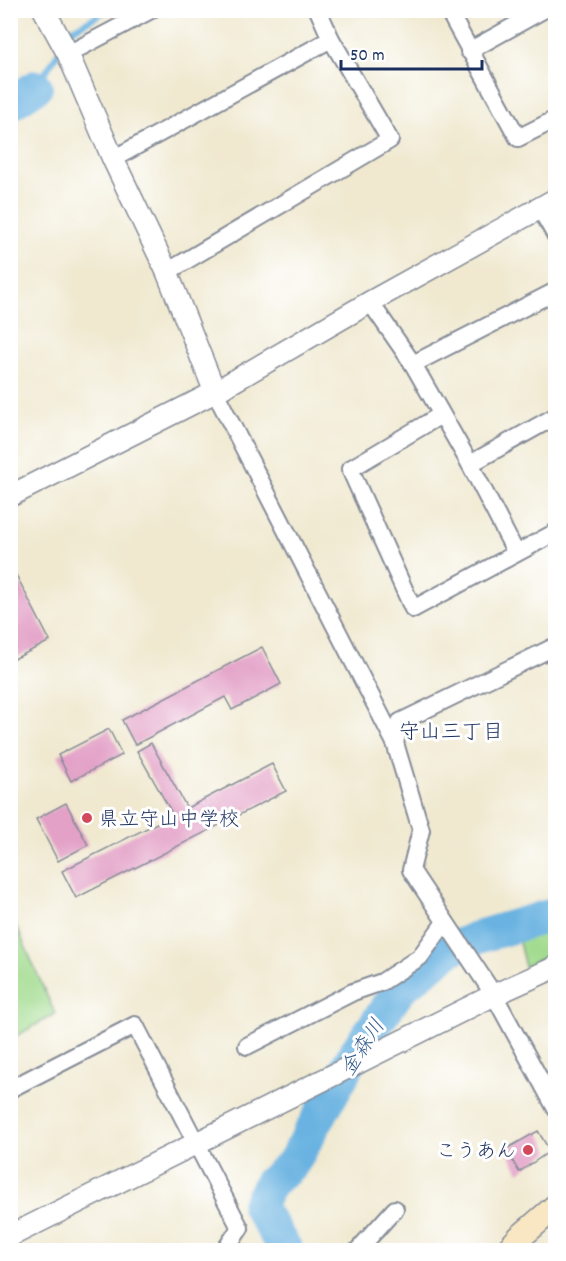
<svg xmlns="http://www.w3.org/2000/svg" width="566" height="1261" font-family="Dekko,'Klee One',sans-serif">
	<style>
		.park { fill: #a1db8e; stroke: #5e8576; stroke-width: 1.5 }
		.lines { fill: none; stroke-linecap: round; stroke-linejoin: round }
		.stream { stroke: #69b2e1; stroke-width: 6 }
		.river { stroke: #69b2e1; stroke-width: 34 }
		.building { fill: #e3a1c7 }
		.minor-casing { stroke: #868c97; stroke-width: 20 }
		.tertiary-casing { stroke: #868c97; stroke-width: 24 }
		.secondary-casing { stroke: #868c97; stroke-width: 27 }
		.minor { stroke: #fff; stroke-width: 16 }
		.tertiary { stroke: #fff; stroke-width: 21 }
		.secondary { stroke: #f9e7c3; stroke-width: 24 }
		.poi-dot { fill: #d1495b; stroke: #fff; stroke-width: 2 }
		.labels { text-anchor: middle; stroke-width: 6; stroke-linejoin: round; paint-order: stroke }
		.poi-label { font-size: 20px; fill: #1b2f5e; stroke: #fff; text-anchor: start }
		.neighbourhood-label { font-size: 21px; fill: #1b2f5e; stroke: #fff }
		.water-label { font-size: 21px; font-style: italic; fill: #365d8c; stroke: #fff }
	</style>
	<rect width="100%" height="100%" fill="#fff"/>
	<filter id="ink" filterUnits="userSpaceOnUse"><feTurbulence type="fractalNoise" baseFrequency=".0167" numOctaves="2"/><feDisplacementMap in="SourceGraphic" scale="12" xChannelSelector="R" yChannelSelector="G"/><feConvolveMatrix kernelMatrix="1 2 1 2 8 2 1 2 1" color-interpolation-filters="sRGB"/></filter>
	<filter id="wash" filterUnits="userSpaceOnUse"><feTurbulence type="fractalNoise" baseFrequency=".008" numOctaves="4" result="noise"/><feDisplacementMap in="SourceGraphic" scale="24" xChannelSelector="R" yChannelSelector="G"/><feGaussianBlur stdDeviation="1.35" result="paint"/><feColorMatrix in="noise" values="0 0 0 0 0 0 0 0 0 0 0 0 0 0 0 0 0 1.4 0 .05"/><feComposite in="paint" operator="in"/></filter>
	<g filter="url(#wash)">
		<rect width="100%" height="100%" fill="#f0e9d0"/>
		<g class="park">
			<path d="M 10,912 L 55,1014 L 11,1039 L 10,1039 Z"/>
			<path d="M 555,921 L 555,952 L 525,967 L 518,938 Z"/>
		</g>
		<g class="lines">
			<g class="stream">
				<path d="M 65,41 L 73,29 L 108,10"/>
				<path d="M 36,87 L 60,50"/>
			</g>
			<g class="river">
				<path d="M 10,104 L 36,87"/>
				<path d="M 286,1250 L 258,1206 L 270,1183 L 293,1163 L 355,1053 L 401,988 L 449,950 L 481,936 L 556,914"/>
			</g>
		</g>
		<g id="blocks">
			<g class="building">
				<path d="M 10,563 L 50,641 L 10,661 Z"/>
				<path d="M 262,647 L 281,684 L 232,710 L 225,697 L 135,745 L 122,720 Z"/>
				<path d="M 109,729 L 122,755 L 71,781 L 58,755 Z"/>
				<path d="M 151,743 L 187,808 L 272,764 L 286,791 L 76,898 L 62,871 L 173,815 L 137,751 Z"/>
				<path d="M 66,803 L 88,845 L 58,861 L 36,819 Z"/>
				<path d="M 538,1131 L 550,1151 L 519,1172 L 506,1149 Z"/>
			</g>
		</g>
	</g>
	<g filter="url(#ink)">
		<use href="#blocks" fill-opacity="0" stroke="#868c97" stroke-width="1.5"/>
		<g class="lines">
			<g class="minor-casing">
				<g id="minor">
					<path d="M 448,10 L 518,138 L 556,119"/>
					<path d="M 469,51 L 543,10"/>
					<path d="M 68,54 L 151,10"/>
					<path d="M 113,159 L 331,39"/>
					<path d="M 540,208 L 556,236"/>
					<path d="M 167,272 L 390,140 L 331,39 L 318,10"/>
					<path d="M 370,302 L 413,364 L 470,464 L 516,553"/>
					<path d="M 413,364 L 556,291"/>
					<path d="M 215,392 L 395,743 L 421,830 L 411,870 L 494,995 L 556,1109"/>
					<path d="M 441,415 L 350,469 L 413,609 L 556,532"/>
					<path d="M 470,464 L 556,416"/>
					<path d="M 395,743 L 400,722 L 556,646"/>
					<path d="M 247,1046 L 353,992 L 382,982 L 420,957 L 445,922"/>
					<path d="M 10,1089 L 135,1025 L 240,1228 L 225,1250"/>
					<path d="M 358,1250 L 395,1209"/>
				</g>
			</g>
			<g class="tertiary-casing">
				<g id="tertiary">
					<path d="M 44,10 L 68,54 L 113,159 L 167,272 L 215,392"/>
					<path d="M 10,496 L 215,392 L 370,302 L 556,199"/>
					<path d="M 10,1236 L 494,995 L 556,967"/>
				</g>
			</g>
			<g class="secondary-casing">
				<path id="secondary" d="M 508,1250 L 519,1238 L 556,1206"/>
			</g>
			<use href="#minor" class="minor"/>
			<use href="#tertiary" class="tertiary"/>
			<use href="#secondary" class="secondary"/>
		</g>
	</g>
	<g class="poi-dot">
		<circle cx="87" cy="818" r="6"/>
		<circle cx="528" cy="1150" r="6"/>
	</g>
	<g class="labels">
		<g class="poi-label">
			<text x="99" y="825">県立守山中学校</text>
			<text x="516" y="1157" text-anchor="end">こうあん</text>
		</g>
		<g class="neighbourhood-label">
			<text x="451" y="738">守山三丁目</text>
		</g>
		<g class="water-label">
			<text transform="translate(362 1047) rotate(-57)" y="7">金森川</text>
		</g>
	</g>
	<rect width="566" height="1261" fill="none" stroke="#fff" stroke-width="36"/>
	<path d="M341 60v9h141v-9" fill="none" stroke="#1b2f5e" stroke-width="3"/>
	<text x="350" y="60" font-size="18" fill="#1b2f5e" stroke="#ffffff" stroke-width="4.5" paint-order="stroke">50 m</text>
</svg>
